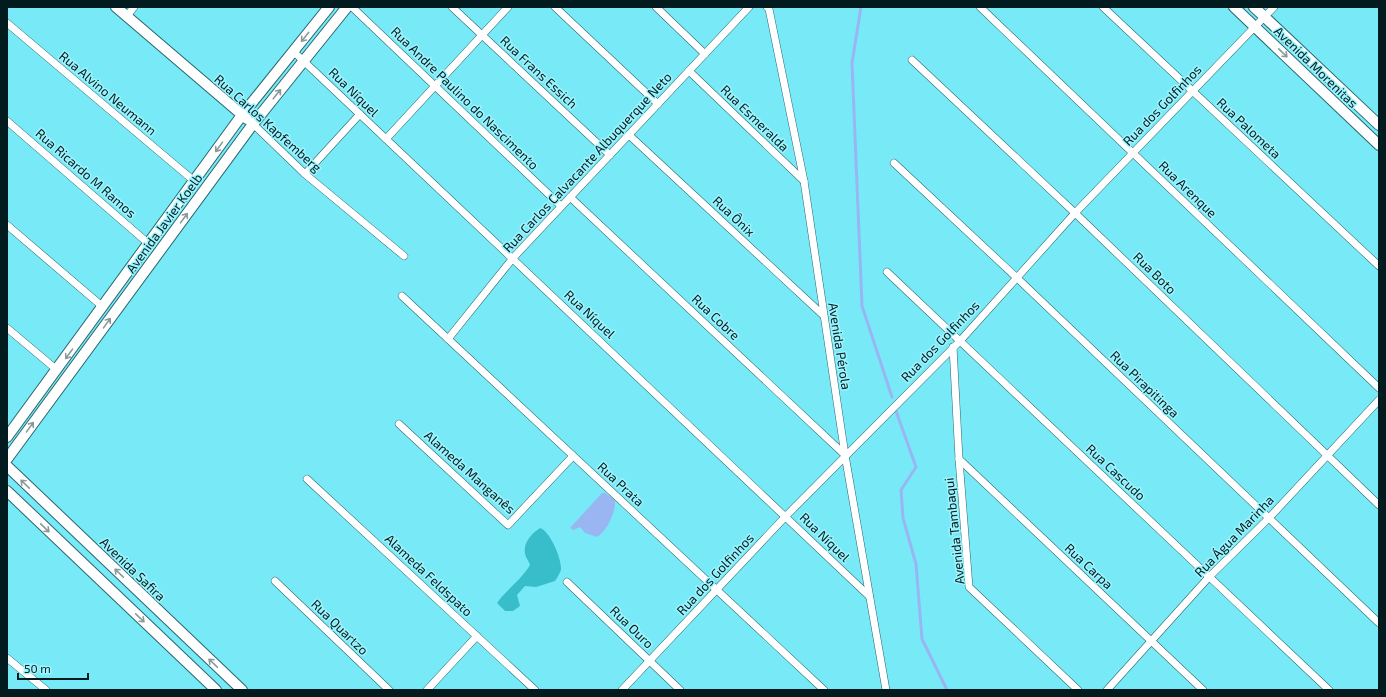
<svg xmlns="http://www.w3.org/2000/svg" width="1386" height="697" font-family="'Exo 2',sans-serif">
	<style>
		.green { fill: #38bdca }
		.water { fill: #9ab6f2 }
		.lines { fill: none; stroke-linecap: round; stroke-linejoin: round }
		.stream { stroke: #9ab6f2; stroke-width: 3 }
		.street-casing { stroke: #29666d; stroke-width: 8 }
		.secondary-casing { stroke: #29666d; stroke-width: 12 }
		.street { stroke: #fff; stroke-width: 7 }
		.secondary { stroke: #fff; stroke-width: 10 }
		.oneway { stroke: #8d989a }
		.labels { text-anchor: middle; stroke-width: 3; stroke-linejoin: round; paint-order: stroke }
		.street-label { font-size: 13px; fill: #021b1e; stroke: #9df4fe }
	</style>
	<rect width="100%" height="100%" fill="#78eaf7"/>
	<path class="green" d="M 540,528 C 550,531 562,559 561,570 C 560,573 557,578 555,581 L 536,587 L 525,586 L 517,595 L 520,606 L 513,611 L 505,611 L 497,603 C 507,589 521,580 530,565 C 529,561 525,557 525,553 C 523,543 532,533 540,528 Z"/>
	<path class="water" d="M 602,493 L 605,493 L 615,500 C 616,512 607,531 597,537 L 585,533 L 580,527 L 574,530 L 570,528 Z"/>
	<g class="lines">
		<g class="stream">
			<path d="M 861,7 L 852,63 L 862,306 L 892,397"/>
			<path d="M 896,411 L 916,467 L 901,490 L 903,518 L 916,564 L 922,639 L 947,690"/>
		</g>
		<g class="street-casing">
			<g id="street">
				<path d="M 352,7 L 561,206"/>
				<path d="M 452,7 L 610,155"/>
				<path d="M 555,7 L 658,104"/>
				<path d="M 656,7 L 705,54"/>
				<path d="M 767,7 L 769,9 L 804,181 L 845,455 L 886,690"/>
				<path d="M 980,7 L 1379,388"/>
				<path d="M 1103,7 L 1379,266"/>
				<path d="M 127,16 L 134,7"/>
				<path d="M 7,23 L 194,181"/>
				<path d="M 293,51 L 869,596"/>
				<path d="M 912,60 L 1075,213 L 1379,505"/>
				<path d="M 689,71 L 804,181"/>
				<path d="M 7,121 L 149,244"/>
				<path d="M 253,124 L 305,174 L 404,256"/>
				<path d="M 629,135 L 823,315"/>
				<path d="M 386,139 L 508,7"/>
				<path d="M 894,163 L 1016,277 L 1379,623"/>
				<path d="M 305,174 L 360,114"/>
				<path d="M 570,197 L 845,455"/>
				<path d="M 7,225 L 103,307"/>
				<path d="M 887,272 L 1329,690"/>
				<path d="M 402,296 L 824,690"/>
				<path d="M 7,328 L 57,370"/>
				<path d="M 448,339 L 513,258 L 749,7"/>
				<path d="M 953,347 L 959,459 L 969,587 L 1078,690"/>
				<path d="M 399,424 L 508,525 L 573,456"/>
				<path d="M 959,459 L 1203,690"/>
				<path d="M 307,479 L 535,690"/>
				<path d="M 275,581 L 389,690"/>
				<path d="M 567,582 L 680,690"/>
				<path d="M 7,658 L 46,690"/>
				<path d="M 427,690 L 477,636"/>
				<path d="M 622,690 L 786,516 L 960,341 L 1075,213 L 1274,7"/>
				<path d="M 1107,690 L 1209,577 L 1269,518 L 1379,400"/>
			</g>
		</g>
		<g class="secondary-casing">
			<g id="secondary">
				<path d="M 116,7 L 247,119"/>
				<path d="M 1234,7 L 1379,145"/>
				<path d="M 1254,7 L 1379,125"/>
				<path d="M 7,437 L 242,115 L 329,7"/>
				<path d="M 7,459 L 253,124 L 347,7"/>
				<path d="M 7,466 L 242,690"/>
				<path d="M 7,491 L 216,690"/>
			</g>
		</g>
		<use href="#street" class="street"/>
		<use href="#secondary" class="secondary"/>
	</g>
	<defs><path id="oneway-shaft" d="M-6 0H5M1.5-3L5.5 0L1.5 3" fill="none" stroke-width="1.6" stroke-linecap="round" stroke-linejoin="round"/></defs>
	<g class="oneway">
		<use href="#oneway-shaft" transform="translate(305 37) rotate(129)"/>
		<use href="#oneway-shaft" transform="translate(1283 53) rotate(44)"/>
		<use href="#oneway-shaft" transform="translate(277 94) rotate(-51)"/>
		<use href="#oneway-shaft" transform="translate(219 147) rotate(126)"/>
		<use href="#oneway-shaft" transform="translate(184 218) rotate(-54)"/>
		<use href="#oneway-shaft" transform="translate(107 323) rotate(-54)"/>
		<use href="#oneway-shaft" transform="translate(69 354) rotate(126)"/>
		<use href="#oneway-shaft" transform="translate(30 427) rotate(-54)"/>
		<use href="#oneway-shaft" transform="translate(25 484) rotate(-136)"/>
		<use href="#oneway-shaft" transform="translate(45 528) rotate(44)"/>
		<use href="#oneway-shaft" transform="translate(119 573) rotate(-136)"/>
		<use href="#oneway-shaft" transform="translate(140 618) rotate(44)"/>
		<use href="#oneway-shaft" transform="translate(213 663) rotate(-136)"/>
	</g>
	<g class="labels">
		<g class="street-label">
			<text transform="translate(1316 67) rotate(44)" y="5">Avenida Morenitas</text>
			<text transform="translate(539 72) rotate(43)" y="5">Rua Frans Essich</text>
			<text transform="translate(354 92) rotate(44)" y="5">Rua Níquel</text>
			<text transform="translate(108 93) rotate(40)" y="5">Rua Alvino Neumann</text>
			<text transform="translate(465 98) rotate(44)" y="5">Rua Andre Paulino do Nascimento</text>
			<text transform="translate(1162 105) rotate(-46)" y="5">Rua dos Golfinhos</text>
			<text transform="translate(755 118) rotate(44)" y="5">Rua Esmeralda</text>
			<text transform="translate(268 123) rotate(42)" y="5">Rua Carlos Kapfemberg</text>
			<text transform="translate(1249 128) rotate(43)" y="5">Rua Palometa</text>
			<text transform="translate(587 162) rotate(-47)" y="5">Rua Carlos Calvacante Albuquerque Neto</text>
			<text transform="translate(86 173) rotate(41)" y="5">Rua Ricardo M Ramos</text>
			<text transform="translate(1188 189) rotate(44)" y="5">Rua Arenque</text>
			<text transform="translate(734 216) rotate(43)" y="5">Rua Ônix</text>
			<text transform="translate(164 223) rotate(-54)" y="5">Avenida Javier Koelb</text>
			<text transform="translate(1155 273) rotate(44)" y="5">Rua Boto</text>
			<text transform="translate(590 314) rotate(43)" y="5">Rua Níquel</text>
			<text transform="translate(716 317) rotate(43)" y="5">Rua Cobre</text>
			<text transform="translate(940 341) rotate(-46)" y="5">Rua dos Golfinhos</text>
			<text transform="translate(840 346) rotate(81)" y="5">Avenida Pérola</text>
			<text transform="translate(1145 384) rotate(44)" y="5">Rua Pirapitinga</text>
			<text transform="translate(470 472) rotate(42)" y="5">Alameda Manganês</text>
			<text transform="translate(1116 472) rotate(43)" y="5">Rua Cascudo</text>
			<text transform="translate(621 484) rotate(43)" y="5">Rua Prata</text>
			<text transform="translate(954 531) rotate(-96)" y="5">Avenida Tambaqui</text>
			<text transform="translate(1234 536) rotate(-46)" y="5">Rua Água Marinha</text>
			<text transform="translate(825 537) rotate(44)" y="5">Rua Níquel</text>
			<text transform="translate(1089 566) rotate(43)" y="5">Rua Carpa</text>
			<text transform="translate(133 569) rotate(44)" y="5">Avenida Safira</text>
			<text transform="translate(715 574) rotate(-47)" y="5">Rua dos Golfinhos</text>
			<text transform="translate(429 575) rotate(43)" y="5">Alameda Feldspato</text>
			<text transform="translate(340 627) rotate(44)" y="5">Rua Quartzo</text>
			<text transform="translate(632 627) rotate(44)" y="5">Rua Ouro</text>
		</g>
	</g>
	<rect width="1386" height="697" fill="none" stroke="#021b1e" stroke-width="16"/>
	<path d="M18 673v6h70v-6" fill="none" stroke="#021b1e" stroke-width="2"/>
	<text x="24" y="673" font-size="12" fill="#021b1e" stroke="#9df4fe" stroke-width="3" paint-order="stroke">50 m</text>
</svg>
